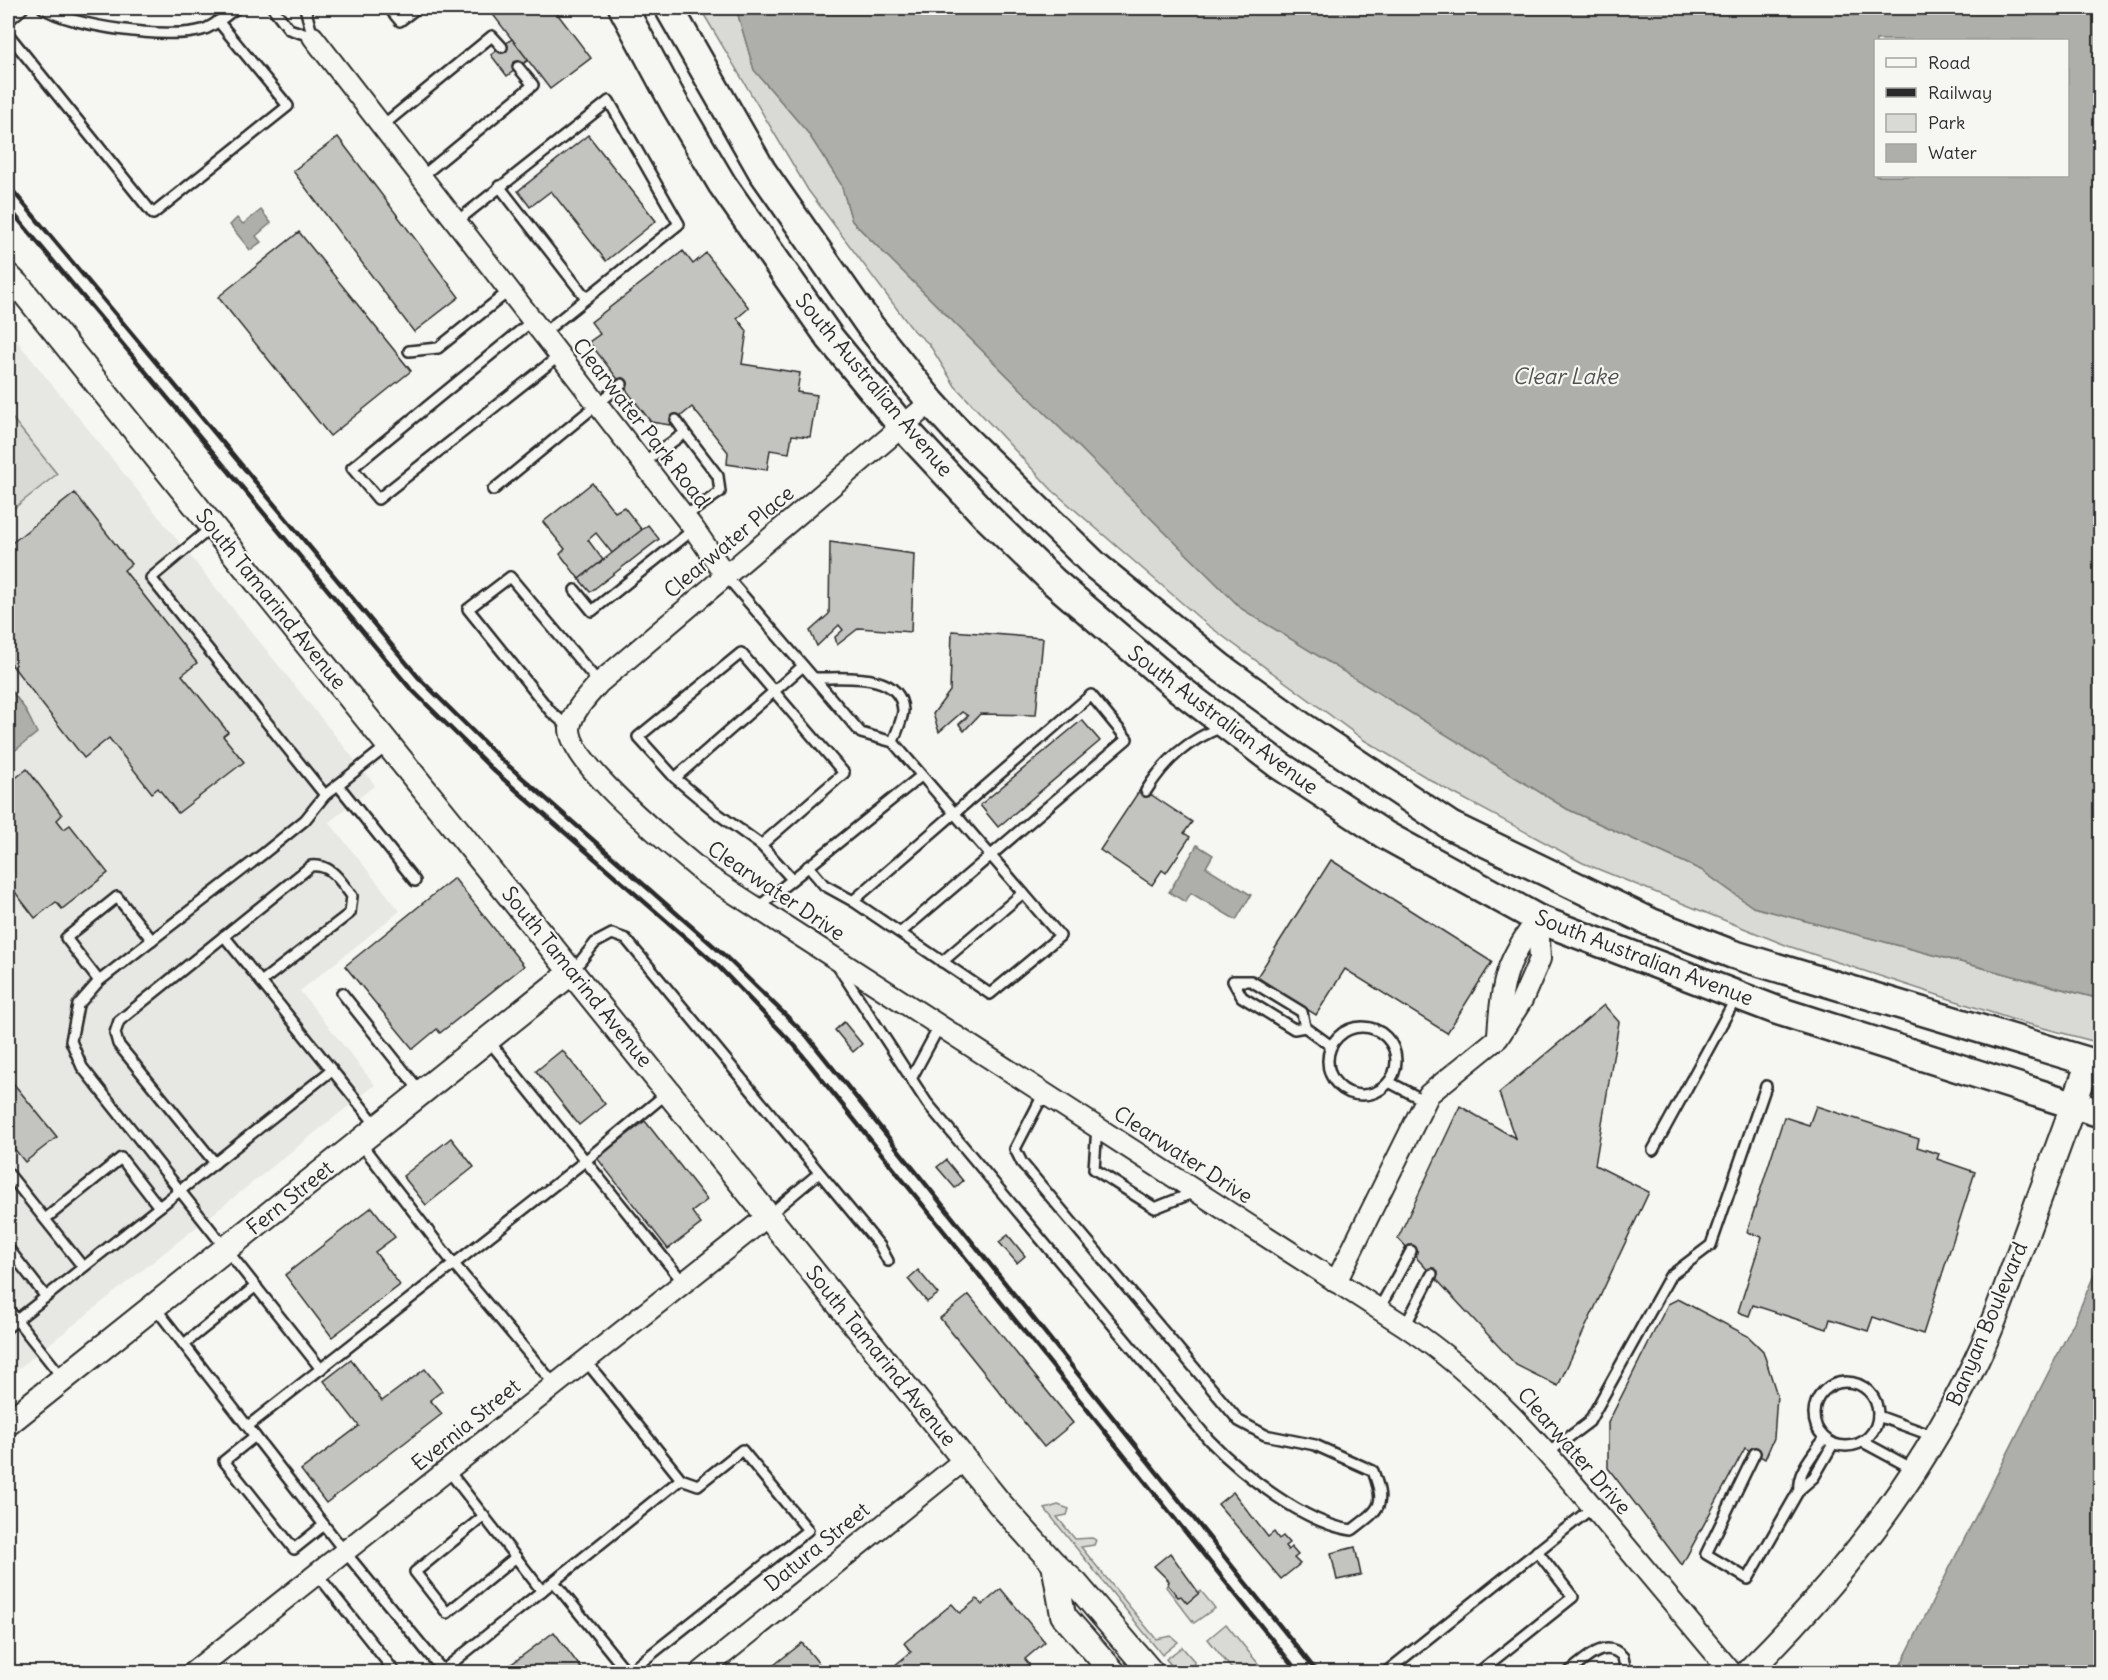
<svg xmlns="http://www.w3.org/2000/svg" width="2108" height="1680" font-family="Delius,sans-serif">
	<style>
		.built { fill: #e7e7e3 }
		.green { fill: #d9d9d5; stroke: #828280; stroke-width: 1.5 }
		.water { fill: #aeaeab; stroke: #7a7a78; stroke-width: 1.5; fill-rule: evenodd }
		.building { fill: #c3c3c0; stroke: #2b2b2b; stroke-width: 1.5 }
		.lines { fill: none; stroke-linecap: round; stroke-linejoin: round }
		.service-casing { stroke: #2b2b2b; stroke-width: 14 }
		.minor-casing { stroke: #2b2b2b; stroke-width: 24 }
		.tertiary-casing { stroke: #2b2b2b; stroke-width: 28 }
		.secondary-casing { stroke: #2b2b2b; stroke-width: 32 }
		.service { stroke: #f6f6f2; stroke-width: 9 }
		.minor { stroke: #f6f6f2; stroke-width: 20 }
		.tertiary { stroke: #f6f6f2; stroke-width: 24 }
		.secondary { stroke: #f6f6f2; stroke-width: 27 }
		.rail { stroke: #2b2b2b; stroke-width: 4.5 }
		.labels { text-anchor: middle; stroke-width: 4.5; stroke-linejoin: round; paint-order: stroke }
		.street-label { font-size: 21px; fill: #2b2b2b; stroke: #f6f6f2 }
		.water-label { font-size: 22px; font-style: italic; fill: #525251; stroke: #f6f6f2 }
	</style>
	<rect width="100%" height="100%" fill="#f6f6f2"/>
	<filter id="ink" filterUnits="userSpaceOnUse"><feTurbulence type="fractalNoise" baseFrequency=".0167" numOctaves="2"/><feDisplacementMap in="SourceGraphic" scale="12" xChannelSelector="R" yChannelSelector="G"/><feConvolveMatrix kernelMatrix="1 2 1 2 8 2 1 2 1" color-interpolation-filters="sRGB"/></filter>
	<g filter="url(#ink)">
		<path class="built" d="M 8,330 L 375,785 L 329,822 L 400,911 L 300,991 L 375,1085 L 8,1377 Z"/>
		<g class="green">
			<path d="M 700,8 L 736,8 L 754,70 L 808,133 L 841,184 L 852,221 L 1242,609 L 1567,809 L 1701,870 L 1753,907 L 2100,999 L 2100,1043 L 2017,1021 L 1788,946 L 1583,863 L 1444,788 L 1364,740 L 1205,623 L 1052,490 L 955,386 L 929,344 L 912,329 L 808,190 Z"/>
			<path d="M 8,413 L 57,474 L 8,513 Z"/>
			<path d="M 1058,1505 L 1069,1509 L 1067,1515 L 1057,1517 L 1075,1539 L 1092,1538 L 1096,1540 L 1094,1545 L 1081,1547 L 1156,1639 L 1171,1636 L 1178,1642 L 1162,1655 L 1045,1509 Z"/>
			<path d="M 1168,1583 L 1178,1597 L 1181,1596 L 1187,1603 L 1201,1591 L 1215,1608 L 1194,1623 L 1166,1587 Z"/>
			<path d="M 1226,1624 L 1265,1672 L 1256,1672 L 1250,1664 L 1239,1672 L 1234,1672 L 1208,1639 Z"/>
			<path d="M 1182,1647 L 1194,1661 L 1193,1672 L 1177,1672 L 1166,1659 Z"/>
		</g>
		<g class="water">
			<path d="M 736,8 L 2100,8 L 2100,999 L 1753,907 L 1701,870 L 1567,809 L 1242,609 L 852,221 L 841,184 L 808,133 L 754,70 ZM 1876,40 L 2068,40 L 2068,176 L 1876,176 Z"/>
			<path d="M 261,210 L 271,223 L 256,236 L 261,242 L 250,250 L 230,225 L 237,218 L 243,224 Z"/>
			<path d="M 8,686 L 25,709 L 37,733 L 8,756 Z"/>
			<path d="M 1197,845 L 1213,855 L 1206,867 L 1251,895 L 1236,920 L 1191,893 L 1185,902 L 1169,892 Z"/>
			<path d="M 2100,1261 L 2100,1672 L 1897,1672 L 2074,1322 Z"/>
		</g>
		<g class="building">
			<path d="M 488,8 L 553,8 L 591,58 L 550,89 Z"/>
			<path d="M 512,39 L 528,60 L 507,76 L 491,55 Z"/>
			<path d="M 588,135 L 656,221 L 606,261 L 551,191 L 530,207 L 518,191 Z"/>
			<path d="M 338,137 L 459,297 L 414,332 L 293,171 Z"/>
			<path d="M 299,232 L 411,371 L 330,436 L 218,297 Z"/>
			<path d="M 683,251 L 693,264 L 706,253 L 749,308 L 737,318 L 747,331 L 742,364 L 800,373 L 797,392 L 817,395 L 810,437 L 792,435 L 789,453 L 770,450 L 767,470 L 727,464 L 728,452 L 692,407 L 670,425 L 651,422 L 589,342 L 600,334 L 591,322 Z"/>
			<path d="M 592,483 L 615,512 L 624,507 L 642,530 L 612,553 L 596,533 L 588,540 L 603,560 L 579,579 L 560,554 L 565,549 L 543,522 Z"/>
			<path d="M 75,493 L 131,564 L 124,570 L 197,663 L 182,675 L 228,732 L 223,736 L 244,762 L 178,813 L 158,788 L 152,793 L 109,738 L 84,758 L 8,660 L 8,546 Z"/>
			<path d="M 648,525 L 659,539 L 590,592 L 579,579 Z"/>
			<path d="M 830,542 L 914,554 L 911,632 L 859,628 L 837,645 L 835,637 L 843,630 L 839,625 L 817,646 L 810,631 L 829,614 Z"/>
			<path d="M 952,631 L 1043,638 L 1036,715 L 980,714 L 964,731 L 959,724 L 968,716 L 962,712 L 939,732 L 933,714 L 950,691 Z"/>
			<path d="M 1082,720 L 1100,741 L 998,827 L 980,805 Z"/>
			<path d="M 27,769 L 62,815 L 57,820 L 64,829 L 70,825 L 108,873 L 62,909 L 56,902 L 35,918 L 8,883 L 8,784 Z"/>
			<path d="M 1141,788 L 1192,822 L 1184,833 L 1190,837 L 1166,873 L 1162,870 L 1152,885 L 1100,850 Z"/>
			<path d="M 1331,860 L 1492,962 L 1447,1033 L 1345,969 L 1316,1015 L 1257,977 Z"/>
			<path d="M 454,878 L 524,966 L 440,1033 L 437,1029 L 413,1049 L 345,966 Z"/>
			<path d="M 1604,1005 L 1619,1022 L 1595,1165 L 1649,1192 L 1558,1386 L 1516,1365 L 1398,1238 L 1460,1106 L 1515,1138 L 1499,1093 Z"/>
			<path d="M 844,1022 L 862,1044 L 853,1052 L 835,1030 Z"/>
			<path d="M 562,1050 L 605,1104 L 579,1125 L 536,1071 Z"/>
			<path d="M 9,1078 L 57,1137 L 25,1162 L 8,1141 Z"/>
			<path d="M 1816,1106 L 1919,1139 L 1917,1147 L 1939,1154 L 1937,1159 L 1975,1172 L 1923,1334 L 1873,1317 L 1868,1331 L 1830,1319 L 1827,1329 L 1753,1305 L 1749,1316 L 1738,1312 L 1762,1237 L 1747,1232 L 1784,1117 L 1809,1125 Z"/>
			<path d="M 645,1121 L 707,1200 L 692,1212 L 701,1224 L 668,1249 L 597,1158 Z"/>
			<path d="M 451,1138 L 474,1167 L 426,1205 L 403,1176 Z"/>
			<path d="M 946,1160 L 963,1181 L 955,1188 L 937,1167 Z"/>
			<path d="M 372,1207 L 395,1237 L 375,1252 L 400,1285 L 332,1337 L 285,1275 Z"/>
			<path d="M 1008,1235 L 1025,1256 L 1017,1263 L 999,1242 Z"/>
			<path d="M 918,1270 L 938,1294 L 927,1302 L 908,1279 Z"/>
			<path d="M 969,1295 L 1073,1423 L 1044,1447 L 940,1318 Z"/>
			<path d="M 1678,1299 L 1748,1336 L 1763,1351 L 1777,1395 L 1774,1438 L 1765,1459 L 1745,1448 L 1682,1565 L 1608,1468 L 1608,1423 L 1668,1304 Z"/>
			<path d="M 351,1360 L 382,1401 L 425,1369 L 442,1391 L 430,1400 L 442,1414 L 326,1503 L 301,1470 L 359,1426 L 324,1381 Z"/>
			<path d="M 1233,1492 L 1268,1537 L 1274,1532 L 1279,1539 L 1283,1536 L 1289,1543 L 1285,1546 L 1288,1550 L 1291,1547 L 1298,1555 L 1294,1558 L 1300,1564 L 1281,1579 L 1218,1504 Z"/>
			<path d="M 1355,1547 L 1361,1575 L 1337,1580 L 1331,1553 Z"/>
			<path d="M 1170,1553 L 1199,1593 L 1187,1603 L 1181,1596 L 1178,1597 L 1168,1585 L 1169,1581 L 1154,1566 Z"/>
			<path d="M 1001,1589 L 1045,1642 L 1025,1659 L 1029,1664 L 1019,1672 L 899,1672 L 894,1666 L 911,1652 L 904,1643 L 952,1604 L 960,1613 L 977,1599 L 982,1605 Z"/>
			<path d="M 554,1632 L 584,1672 L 501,1672 Z"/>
			<path d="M 802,1643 L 826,1672 L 765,1672 Z"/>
		</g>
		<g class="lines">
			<g class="service-casing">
				<g id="service">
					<path d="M 43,8 C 70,26 170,40 202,30 C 214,27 227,14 237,8"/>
					<path d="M 273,8 L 289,29 L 313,37"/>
					<path d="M 305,8 L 313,37"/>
					<path d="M 389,8 L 400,21 L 417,8"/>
					<path d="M 8,21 L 23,8"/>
					<path d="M 8,34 L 153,214 L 288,106 L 218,21"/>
					<path d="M 382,126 L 492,36 L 502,47"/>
					<path d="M 421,177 L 533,85 L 518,67"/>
					<path d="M 499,186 L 586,298"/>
					<path d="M 456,222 L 609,101 L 679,224 L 542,334"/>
					<path d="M 532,321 L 352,468 L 378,499 L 559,356"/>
					<path d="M 409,351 L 438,348 L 509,291"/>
					<path d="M 676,420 L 685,433"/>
					<path d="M 642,463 L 685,433 L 718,476 L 720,492 L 684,517"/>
					<path d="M 493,490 L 622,384"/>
					<path d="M 212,527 L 151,578 L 325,795"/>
					<path d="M 726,576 L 861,733 L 893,742 L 1060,936 L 990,994 L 853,901 L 1091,695 L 1127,739 L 900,933"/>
					<path d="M 575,590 L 592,611 L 694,529"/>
					<path d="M 814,678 C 842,679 900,670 903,710 C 903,719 896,733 893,742"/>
					<path d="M 570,728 L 551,712 L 468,609 L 510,577 L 599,683"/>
					<path d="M 675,778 L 718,814 L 761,845 L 844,773 L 741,653 L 638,737 L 675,778 L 803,666"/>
					<path d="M 338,785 L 415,881"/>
					<path d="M 1146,791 C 1165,760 1188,740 1222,727"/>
					<path d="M 761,845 L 792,879"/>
					<path d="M 808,866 L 824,885 L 853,901"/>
					<path d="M 757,908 L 921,776"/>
					<path d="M 224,936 L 377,1126"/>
					<path d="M 942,962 L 1023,893"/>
					<path d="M 837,965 L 927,1103 L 1209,1440 C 1242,1474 1305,1524 1352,1530 C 1381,1508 1386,1506 1373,1471 L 1315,1445 L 1265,1435 L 1239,1421 L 1022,1163 L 1015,1149 L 1044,1093"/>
					<path d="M 572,972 L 595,943 L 612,934 L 626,939 L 880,1246 L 888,1261"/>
					<path d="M 99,981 L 66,938 L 117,897 L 152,940"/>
					<path d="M 1233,981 L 1251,981 L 1302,1012 L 1305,1027 L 1294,1029 L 1242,997 Z"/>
					<path d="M 342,993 L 420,1091"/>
					<circle cx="1362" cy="1061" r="34"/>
					<path d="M 1305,1027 L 1331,1046"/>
					<path d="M 489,1041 L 683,1282"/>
					<path d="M 911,1079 L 940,1025"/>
					<path d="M 1389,1082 L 1425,1101"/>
					<path d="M 1097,1127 L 1094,1169 L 1155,1208 L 1195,1192"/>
					<path d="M 361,1144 L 453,1263 L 555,1385"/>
					<path d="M 1653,1150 L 1736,998"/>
					<path d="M 215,1163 L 118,1044 L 115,1033 L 119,1021 L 311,866 C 332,864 340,881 352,896 L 350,913 L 261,982"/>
					<path d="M 8,1173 L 83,1267"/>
					<path d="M 769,1215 L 819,1173"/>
					<path d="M 45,1219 L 121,1158 L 159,1207"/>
					<path d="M 8,1248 L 46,1297"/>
					<path d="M 154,1306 L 345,1552 L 443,1671"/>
					<path d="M 8,1309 L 62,1377"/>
					<path d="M 1379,1309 L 1411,1251"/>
					<path d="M 1405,1326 L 1432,1274"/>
					<path d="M 8,1327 L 332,1070"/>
					<path d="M 184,1344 L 256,1286"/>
					<path d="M 321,1369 L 82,1067 L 71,1041 L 78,1005 L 99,981 L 263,854 L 305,820 L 325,795 L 387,746"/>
					<circle cx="1846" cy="1414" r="32"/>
					<path d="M 1878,1416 L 1933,1436"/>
					<path d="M 248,1426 L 585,1161 L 666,1094"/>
					<path d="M 255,1436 L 224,1461 L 294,1549 L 324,1525"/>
					<path d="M 1863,1442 L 1913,1469"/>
					<path d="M 1548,1453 L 1589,1422 L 1670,1276 L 1711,1245 L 1766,1086"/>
					<path d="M 1755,1453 L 1706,1554 L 1748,1579 L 1799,1490 L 1814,1477 L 1833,1444"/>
					<path d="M 448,1470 L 542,1591"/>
					<path d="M 1799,1490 C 1796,1473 1815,1452 1824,1439"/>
					<path d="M 484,1516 L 415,1572 L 447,1613 L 516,1557"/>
					<path d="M 317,1574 L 395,1672"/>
					<path d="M 554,1582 L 627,1672"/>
					<path d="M 441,1672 L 681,1479 L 585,1360"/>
					<path d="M 629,1672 L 808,1530 L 742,1450 L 698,1485 L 681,1479"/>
					<path d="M 1386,1672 L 1593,1507"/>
					<path d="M 1479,1672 L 1573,1597 L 1537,1551"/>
					<path d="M 1569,1672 C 1585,1660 1605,1637 1623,1657 L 1626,1672"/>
				</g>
			</g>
			<g class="minor-casing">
				<g id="minor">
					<path d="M 313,37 L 694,529 L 726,576"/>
					<path d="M 931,402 L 599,683 C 589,695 571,712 570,729 C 570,765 677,850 706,875 L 1405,1326 C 1483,1378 1543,1447 1603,1519 C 1646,1570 1688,1621 1731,1672"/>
					<path d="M 1498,1035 C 1501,983 1506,960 1538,919"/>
					<path d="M 1336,1282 L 1429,1094 L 1498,1038 L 1522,1000 L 1540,959 L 1538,919"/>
					<path d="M 193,1672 L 769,1215"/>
					<path d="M 701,1672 L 964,1460"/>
				</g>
			</g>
			<g class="tertiary-casing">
				<g id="tertiary">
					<path d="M 8,276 L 22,290 L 1000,1504 L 1054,1564 L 1076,1584 L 1151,1672"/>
					<path d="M 8,1423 L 572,972"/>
					<path d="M 1054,1564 L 1063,1615 L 1113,1672"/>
					<path d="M 1748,1672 C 1839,1582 1914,1486 1971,1371 C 1993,1328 2008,1282 2025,1237 C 2046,1178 2068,1120 2089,1062"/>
				</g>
			</g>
			<g class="secondary-casing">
				<g id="secondary">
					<path d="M 623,8 L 674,103 L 722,184 L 830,338 L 902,426 L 985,515 L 1053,581 L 1178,688 L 1279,765 L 1385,835 L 1538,919 L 1776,1010 L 2100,1113"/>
					<path d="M 669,8 L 762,171 L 870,326 L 931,402 L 960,434 L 1096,566 L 1220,667 L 1300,725 L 1451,826 L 1650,922 L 1732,954 L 2100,1065"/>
				</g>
			</g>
			<use href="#service" class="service"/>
			<use href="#minor" class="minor"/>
			<use href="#tertiary" class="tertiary"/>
			<use href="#secondary" class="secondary"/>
			<g class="rail">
				<path d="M 8,185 L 419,678 L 502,760 L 725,956 L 807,1036 L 1317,1672"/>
				<path d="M 8,207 L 409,687 L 493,770 L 717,965 L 795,1046 L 1298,1672"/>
			</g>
		</g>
	</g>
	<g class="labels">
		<g class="street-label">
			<text transform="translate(874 385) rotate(50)" y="7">South Australian Avenue</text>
			<text transform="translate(641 423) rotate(52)" y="7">Clearwater Park Road</text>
			<text transform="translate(729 542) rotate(-40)" y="7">Clearwater Place</text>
			<text transform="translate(271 599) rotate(51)" y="7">South Tamarind Avenue</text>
			<text transform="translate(1223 720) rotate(37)" y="7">South Australian Avenue</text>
			<text transform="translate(776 891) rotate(34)" y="7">Clearwater Drive</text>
			<text transform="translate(1644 958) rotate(21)" y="7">South Australian Avenue</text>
			<text transform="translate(577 977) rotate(51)" y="7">South Tamarind Avenue</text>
			<text transform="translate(1183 1155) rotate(33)" y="7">Clearwater Drive</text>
			<text transform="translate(290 1198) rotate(-39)" y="7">Fern Street</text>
			<text transform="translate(1987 1324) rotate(-67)" y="7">Banyan Boulevard</text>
			<text transform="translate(881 1356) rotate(51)" y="7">South Tamarind Avenue</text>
			<text transform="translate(466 1425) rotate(-39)" y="7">Evernia Street</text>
			<text transform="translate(1574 1451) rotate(49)" y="7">Clearwater Drive</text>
			<text transform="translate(817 1547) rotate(-39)" y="7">Datura Street</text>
		</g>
		<g class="water-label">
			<text x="1565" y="384">Clear Lake</text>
		</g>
	</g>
	<rect width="2108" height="1680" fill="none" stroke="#f6f6f2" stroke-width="30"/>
	<rect x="15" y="15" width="2078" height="1650" fill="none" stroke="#2b2b2b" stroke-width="2" filter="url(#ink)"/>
	<rect x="1874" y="39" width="195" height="138" fill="#f6f6f2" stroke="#a5a5a2" stroke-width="1.5"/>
	<rect x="1886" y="58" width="30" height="9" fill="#f6f6f2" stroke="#a5a5a2" stroke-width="1.5"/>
	<text x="1928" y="69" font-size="18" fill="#2b2b2b">Road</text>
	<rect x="1886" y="88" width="30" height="9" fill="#2b2b2b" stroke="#a5a5a2" stroke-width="1.5"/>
	<text x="1928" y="99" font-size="18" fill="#2b2b2b">Railway</text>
	<rect x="1886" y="114" width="30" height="18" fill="#d9d9d5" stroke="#a5a5a2" stroke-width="1.5"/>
	<text x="1928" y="129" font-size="18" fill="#2b2b2b">Park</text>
	<rect x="1886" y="144" width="30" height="18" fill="#aeaeab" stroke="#a5a5a2" stroke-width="1.5"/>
	<text x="1928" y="159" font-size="18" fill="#2b2b2b">Water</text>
</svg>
